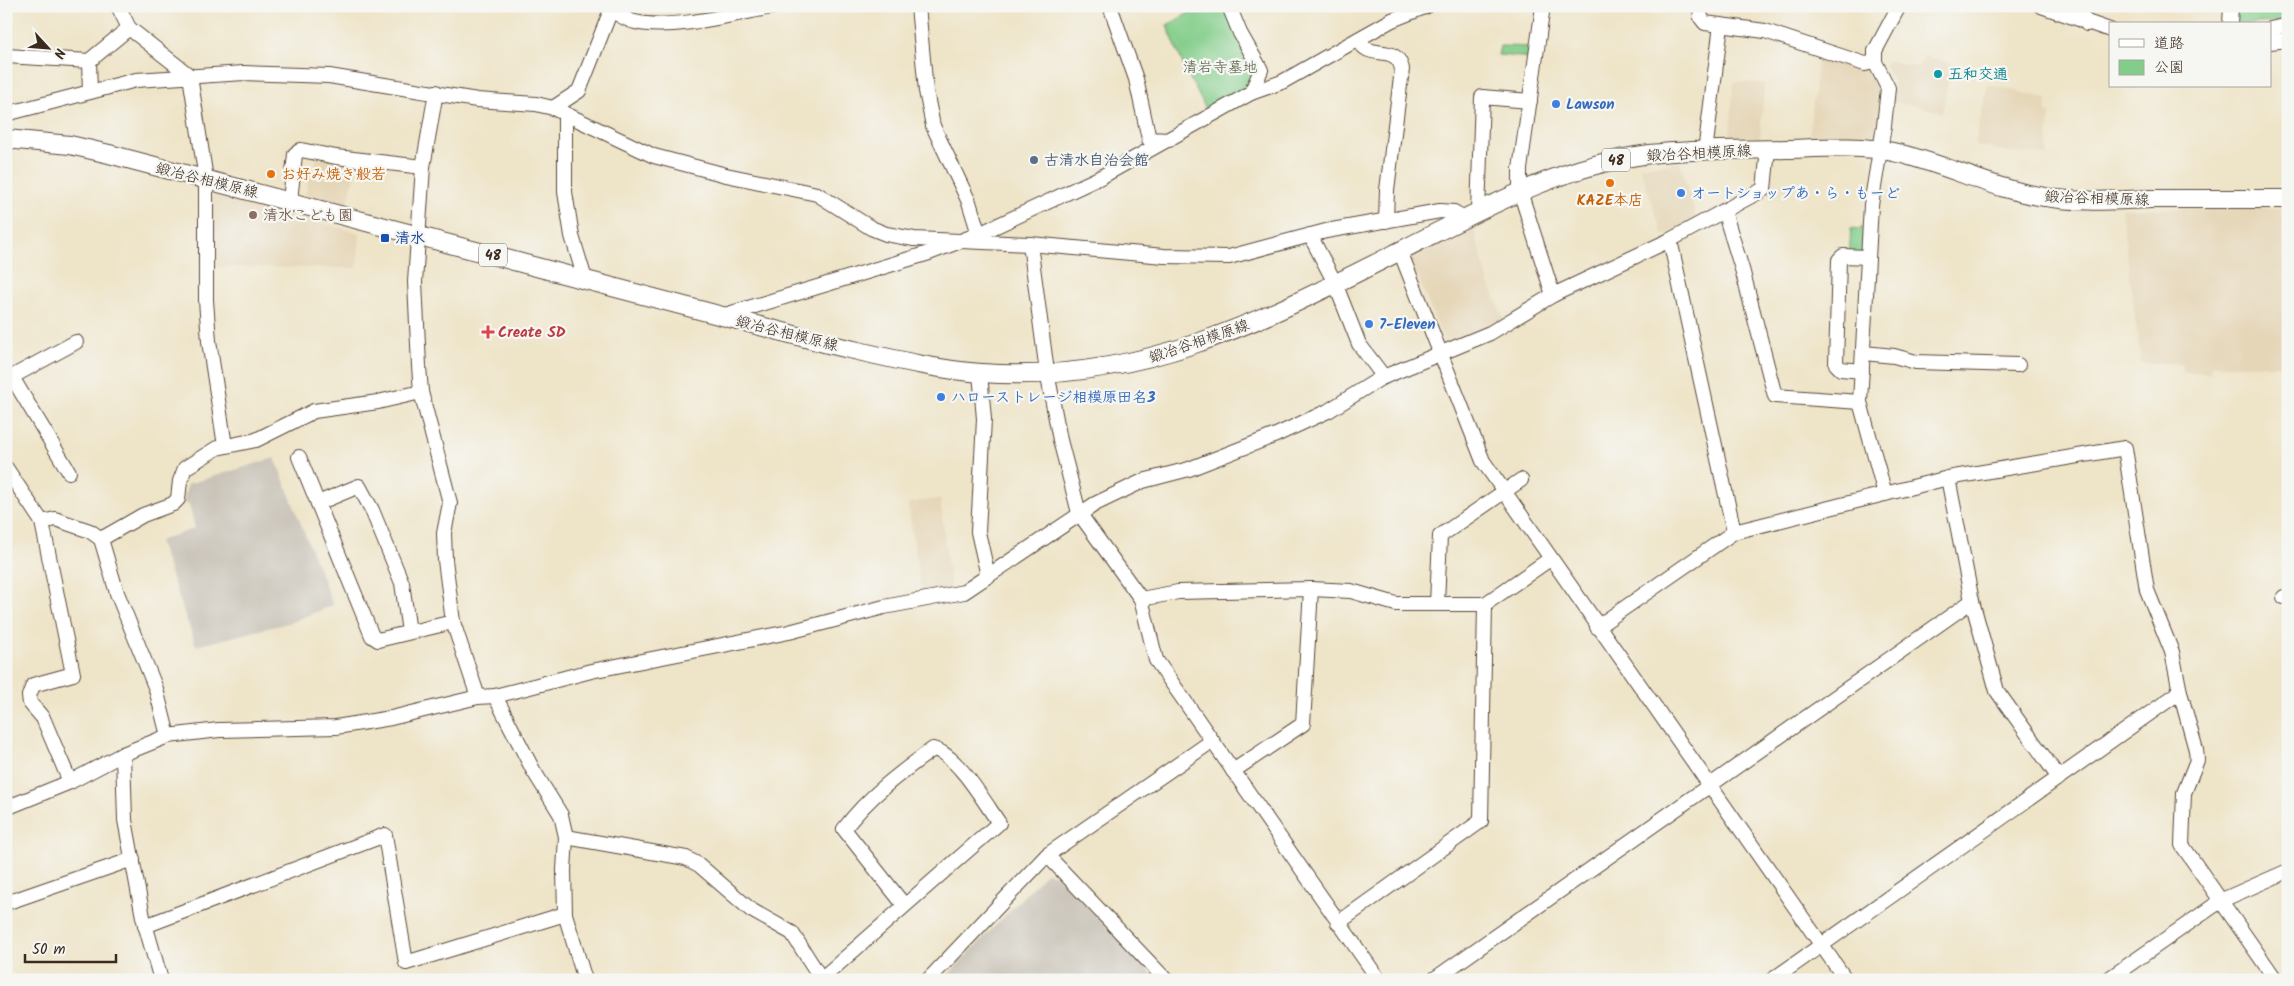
<svg xmlns="http://www.w3.org/2000/svg" width="2294" height="986" font-family="Kalam,'Klee One',sans-serif">
	<style>
		.built { fill: #e5d6b7 }
		.industrial { fill: #c9c3b8 }
		.green { fill: #83cd8a; stroke: #5f7c54 }
		.lines { fill: none; stroke-linecap: round; stroke-linejoin: round }
		.minor-casing { stroke: #564638; stroke-width: 16 }
		.major-casing { stroke: #564638; stroke-width: 20 }
		.minor { stroke: #fff; stroke-width: 14 }
		.major { stroke: #fff; stroke-width: 18 }
		.culture-dot { fill: #0f9aa8; stroke: #f6f6f2; stroke-width: 2 }
		.shop-dot { fill: #3f7fe0; stroke: #f6f6f2; stroke-width: 2 }
		.service-dot { fill: #5c6f8a; stroke: #f6f6f2; stroke-width: 2 }
		.food-dot { fill: #e8710a; stroke: #f6f6f2; stroke-width: 2 }
		.education-dot { fill: #8d6e63; stroke: #f6f6f2; stroke-width: 2 }
		.transit-dot { fill: #1a4fb4; stroke: #f6f6f2; stroke-width: 2 }
		.health-dot { fill: #e0444e; stroke: #f6f6f2; stroke-width: 2 }
		.labels { text-anchor: middle; stroke-width: 4.5; stroke-linejoin: round; paint-order: stroke }
		.shield { fill: #f6f6f2; stroke: #73675e; stroke-width: 1 }
		.shield-label { font-size: 14px; font-weight: bold; fill: #3b2a1e }
		.park-label { font-size: 15px; fill: #515b3e; stroke: #f6f6f2 }
		.culture-label { font-size: 15px; font-weight: bold; fill: #0d838f; stroke: #f6f6f2; text-anchor: start }
		.shop-label { font-size: 15px; font-weight: bold; fill: #366cbe; stroke: #f6f6f2; text-anchor: start }
		.street-label { font-size: 15px; fill: #3b2a1e; stroke: #f6f6f2 }
		.service-label { font-size: 15px; font-weight: bold; fill: #4e5e75; stroke: #f6f6f2; text-anchor: start }
		.food-label { font-size: 15px; font-weight: bold; fill: #c56008; stroke: #f6f6f2; text-anchor: start }
		.education-label { font-size: 15px; font-weight: bold; fill: #785e54; stroke: #f6f6f2; text-anchor: start }
		.transit-label { font-size: 15px; font-weight: bold; fill: #164399; stroke: #f6f6f2; text-anchor: start }
		.health-label { font-size: 15px; font-weight: bold; fill: #be3a42; stroke: #f6f6f2; text-anchor: start }
	</style>
	<rect width="100%" height="100%" fill="#f6f6f2"/>
	<filter id="ink" filterUnits="userSpaceOnUse"><feTurbulence type="fractalNoise" baseFrequency=".02" numOctaves="2"/><feDisplacementMap in="SourceGraphic" scale="10" xChannelSelector="R" yChannelSelector="G"/><feConvolveMatrix kernelMatrix="1 2 1 2 8 2 1 2 1" color-interpolation-filters="sRGB"/></filter>
	<filter id="wash" filterUnits="userSpaceOnUse"><feTurbulence type="fractalNoise" baseFrequency=".0096" numOctaves="4" result="noise"/><feDisplacementMap in="SourceGraphic" scale="20" xChannelSelector="R" yChannelSelector="G"/><feGaussianBlur stdDeviation="1.12" result="paint"/><feColorMatrix in="noise" values="0 0 0 0 0 0 0 0 0 0 0 0 0 0 0 0 0 1.4 0 .05"/><feComposite in="paint" operator="in"/></filter>
	<g filter="url(#wash)">
		<rect width="100%" height="100%" fill="#eee4c8"/>
		<g class="built">
			<path d="M 1824,54 L 1873,70 L 1881,87 L 1879,135 L 1873,139 L 1809,137 L 1818,59 L 1823,60 Z"/>
			<path d="M 1923,55 L 1952,63 L 1942,112 L 1893,101 L 1893,80 L 1884,67 L 1886,60 L 1916,67 L 1920,65 Z"/>
			<path d="M 1734,82 L 1764,83 L 1760,138 L 1730,135 Z"/>
			<path d="M 1988,84 L 2047,99 L 2046,112 L 2050,113 L 2047,155 L 2008,152 L 1975,145 Z"/>
			<path d="M 317,157 L 357,164 L 347,207 L 305,196 L 310,171 L 314,171 Z"/>
			<path d="M 1680,162 L 1697,220 L 1663,236 L 1640,167 Z"/>
			<path d="M 215,194 L 360,233 L 357,268 L 216,267 L 211,263 L 212,198 Z"/>
			<path d="M 2288,208 L 2288,365 L 2212,365 L 2211,372 L 2183,372 L 2182,363 L 2141,363 L 2121,209 Z"/>
			<path d="M 1473,227 L 1488,281 L 1504,319 L 1488,328 L 1445,343 L 1411,261 L 1412,257 Z"/>
			<path d="M 940,499 L 951,593 L 927,596 L 921,591 L 908,503 Z"/>
		</g>
		<g class="industrial">
			<path d="M 275,458 L 333,605 L 292,622 L 196,646 L 159,541 L 195,528 L 189,504 L 183,502 L 188,484 Z"/>
			<path d="M 1047,872 L 1056,875 L 1158,980 L 943,980 Z"/>
		</g>
		<g class="green">
			<path d="M 1203,6 L 1225,6 L 1256,67 L 1255,79 L 1243,93 L 1207,111 L 1184,67 L 1167,25 Z"/>
			<path d="M 2235,6 L 2281,6 L 2283,22 L 2233,24 Z"/>
			<path d="M 1500,46 L 1534,47 L 1532,58 L 1498,55 Z"/>
			<path d="M 1851,228 L 1870,230 L 1868,257 L 1849,256 Z"/>
		</g>
	</g>
	<g filter="url(#ink)">
		<g class="lines">
			<g class="minor-casing">
				<g id="minor">
					<path d="M 118,6 L 129,28 L 190,76 L 206,179 L 206,300 L 209,341 L 225,446"/>
					<path d="M 611,6 L 611,10 C 618,14 626,20 635,22 C 672,31 738,13 777,6"/>
					<path d="M 918,6 L 926,91 L 933,126 L 969,202 L 981,241"/>
					<path d="M 1110,6 L 1136,79 L 1149,139 L 1169,140"/>
					<path d="M 1229,6 L 1240,33 L 1261,70 L 1251,93"/>
					<path d="M 1543,6 L 1520,169 L 1520,191 L 1553,295"/>
					<path d="M 1700,6 L 1701,18 L 1705,23 L 1765,31 L 1865,64 L 1875,62"/>
					<path d="M 2041,6 L 2110,30"/>
					<path d="M 2077,6 L 2087,24"/>
					<path d="M 2230,24 L 2231,6"/>
					<path d="M 2270,29 L 2288,25"/>
					<path d="M 1359,39 C 1367,63 1396,41 1402,69 L 1387,190 L 1386,221"/>
					<path d="M 2270,42 L 2288,40"/>
					<path d="M 6,56 L 89,61"/>
					<path d="M 90,92 L 89,61 L 129,28"/>
					<path d="M 436,92 L 423,167 L 415,282 L 419,366 L 421,392 L 450,503 L 444,533 L 445,560 L 453,622 L 478,697"/>
					<path d="M 553,108 L 579,91 L 611,10"/>
					<path d="M 6,114 L 136,80 L 244,73 L 329,76 L 477,100 L 536,104 L 553,108 L 654,156 L 726,175 L 817,194 L 871,228 L 886,234 L 914,239 L 1030,244 L 1164,256 L 1229,257 L 1326,231 L 1440,211 L 1454,212 L 1464,218"/>
					<path d="M 565,114 L 565,192 L 572,236 L 585,279"/>
					<path d="M 1705,152 L 1721,25"/>
					<path d="M 290,201 L 295,154 L 301,150 L 336,157 L 423,167"/>
					<path d="M 1724,211 L 1742,269 L 1775,396 L 1860,402"/>
					<path d="M 1478,212 L 1482,97 L 1530,101"/>
					<path d="M 1310,235 L 1335,283 L 1359,344 L 1384,377"/>
					<path d="M 1670,240 L 1734,532"/>
					<path d="M 1030,244 L 1047,372 L 1060,440 L 1079,513 L 1141,599 L 1156,660 L 1379,980"/>
					<path d="M 1400,251 L 1483,461 L 1846,980"/>
					<path d="M 722,316 L 929,253 L 979,234 L 1101,177 L 1251,93 L 1282,82 L 1392,20 L 1427,6"/>
					<path d="M 1864,353 L 1894,356 L 1916,362 L 2018,365"/>
					<path d="M 1862,371 L 1841,369 L 1836,364 L 1839,260 L 1843,256 L 1868,257"/>
					<path d="M 980,373 L 984,419 L 978,532 L 988,576"/>
					<path d="M 12,377 L 69,472"/>
					<path d="M 6,380 L 76,342"/>
					<path d="M 299,457 L 372,636 L 378,640 L 453,622"/>
					<path d="M 6,468 L 42,522 L 73,674 L 33,685 L 29,696 L 30,703 L 43,718 L 70,782"/>
					<path d="M 1948,478 L 1972,601 L 1997,691 L 2059,778"/>
					<path d="M 1885,494 L 1860,402 L 1871,205 L 1884,126 L 1888,88 L 1875,62 L 1875,51 L 1899,6"/>
					<path d="M 318,503 L 359,486 L 372,510 L 402,583 L 409,632"/>
					<path d="M 42,522 L 55,519 L 90,531 L 101,539 L 117,593 L 156,689 L 168,736"/>
					<path d="M 101,539 L 143,515 L 173,504 L 178,499 L 180,481 L 185,468 L 217,448 L 256,440 L 314,411 L 378,402 L 421,392"/>
					<path d="M 2284,597 L 2288,597"/>
					<path d="M 1141,599 L 1178,592 L 1311,589 L 1351,591 L 1396,604 L 1485,604 L 1550,559"/>
					<path d="M 1437,604 L 1440,536 L 1521,480"/>
					<path d="M 1597,627 L 1734,532 L 1948,478 L 2125,448 L 2147,590 L 2172,652 L 2180,692 L 2196,750 L 2197,760 L 2184,793 L 2182,845 L 2276,980"/>
					<path d="M 495,696 L 533,770 L 561,815 L 566,837 L 686,858 L 699,865 L 751,910 L 792,933 L 822,980"/>
					<path d="M 123,754 L 125,820 L 143,917 L 161,980"/>
					<path d="M 1233,771 L 1303,724 L 1311,589"/>
					<path d="M 6,808 L 70,782 L 123,754 L 168,736 L 219,730 L 336,727 L 391,718 L 478,697 L 495,696 L 591,671 L 789,632 L 884,607 L 964,592 L 1095,504 L 1143,481 L 1189,469 L 1276,435 L 1328,411 L 1381,378 L 1490,333 L 1553,295 L 1670,240 L 1764,189 L 1768,149"/>
					<path d="M 566,837 L 564,870 L 565,914 L 585,980"/>
					<path d="M 1047,855 L 1166,980"/>
					<path d="M 6,903 L 133,859"/>
					<path d="M 1338,923 L 1481,821 L 1485,604"/>
					<path d="M 145,926 L 385,835 L 406,963 L 565,914"/>
					<path d="M 820,980 L 999,823 C 985,803 957,754 933,749 C 900,773 869,796 844,829 L 904,905"/>
					<path d="M 928,980 L 1047,855 L 1212,741"/>
					<path d="M 1433,980 L 1972,601"/>
					<path d="M 1772,980 L 2180,692"/>
					<path d="M 2107,980 L 2222,900 L 2288,871"/>
				</g>
			</g>
			<g class="major-casing">
				<path id="major" d="M 6,139 L 70,145 L 109,154 L 832,345 C 881,356 930,369 981,373 C 1141,385 1266,319 1404,249 C 1483,209 1561,165 1650,154 C 1695,149 1742,150 1787,149 C 1821,148 1859,145 1893,152 C 1945,163 1993,190 2045,197 C 2080,203 2116,200 2151,199 C 2197,199 2242,199 2288,199"/>
			</g>
			<use href="#minor" class="minor"/>
			<use href="#major" class="major"/>
		</g>
	</g>
	<circle class="culture-dot" cx="1938" cy="74" r="5"/>
	<g class="shop-dot">
		<circle cx="1556" cy="104" r="5"/>
		<circle cx="1681" cy="193" r="5"/>
		<circle cx="1369" cy="324" r="5"/>
		<circle cx="941" cy="397" r="5"/>
	</g>
	<circle class="service-dot" cx="1034" cy="160" r="5"/>
	<g class="food-dot">
		<circle cx="271" cy="174" r="5"/>
		<circle cx="1610" cy="183" r="5"/>
	</g>
	<circle class="education-dot" cx="253" cy="215" r="5"/>
	<rect class="transit-dot" x="380" y="233" width="10" height="10" rx="2.5"/>
	<path class="health-dot" d="M485.5 324.5h5v5h5v5h-5v5h-5v-5h-5v-5h5z"/>
	<g class="labels">
		<g class="shield">
			<rect x="1602" y="148.5" width="28" height="23" rx="4"/>
			<rect x="479" y="243.5" width="28" height="23" rx="4"/>
		</g>
		<g class="shield-label">
			<text x="1616" y="165">48</text>
			<text x="493" y="260">48</text>
		</g>
		<g class="park-label">
			<text x="1220" y="72">清岩寺墓地</text>
		</g>
		<g class="culture-label">
			<text x="1948" y="79">五和交通</text>
		</g>
		<g class="shop-label">
			<text x="1566" y="109">Lawson</text>
			<text x="1691" y="198">オートショップあ・ら・もーど</text>
			<text x="1379" y="329">7-Eleven</text>
			<text x="951" y="402">ハローストレージ相模原田名3</text>
		</g>
		<g class="street-label">
			<text transform="translate(1699 153) rotate(-3)" y="5">鍛冶谷相模原線</text>
			<text transform="translate(207 180) rotate(14)" y="5">鍛冶谷相模原線</text>
			<text transform="translate(2097 198) rotate(2)" y="5">鍛冶谷相模原線</text>
			<text transform="translate(787 333) rotate(14)" y="5">鍛冶谷相模原線</text>
			<text transform="translate(1199 341) rotate(-19)" y="5">鍛冶谷相模原線</text>
		</g>
		<g class="service-label">
			<text x="1044" y="165">古清水自治会館</text>
		</g>
		<g class="food-label">
			<text x="281" y="179">お好み焼き般若</text>
			<text x="1610" y="205" text-anchor="middle">KAZE本店</text>
		</g>
		<g class="education-label">
			<text x="263" y="220">清水こども園</text>
		</g>
		<g class="transit-label">
			<text x="395" y="243">清水</text>
		</g>
		<g class="health-label">
			<text x="498" y="337">Create SD</text>
		</g>
	</g>
	<rect width="2294" height="986" fill="none" stroke="#f6f6f2" stroke-width="25"/>
	<rect x="2109" y="22" width="162" height="65" fill="#f6f6f2" stroke="#aba49d"/>
	<rect x="2119" y="39" width="25" height="8" fill="#ffffff" stroke="#aba49d"/>
	<text x="2154" y="48" font-size="15" fill="#3b2a1e">道路</text>
	<rect x="2119" y="60" width="25" height="15" fill="#83cd8a" stroke="#aba49d"/>
	<text x="2154" y="72" font-size="15" fill="#3b2a1e">公園</text>
	<g transform="translate(48 48) rotate(116)" stroke="#f6f6f2" stroke-width="4" paint-order="stroke">
	<path d="M0-4L9 19L0 12L-9 19Z" fill="#3b2a1e"/>
	<text y="-8" font-size="14" font-weight="bold" text-anchor="middle" fill="#3b2a1e">N</text>
	</g>
	<path d="M25 954v8h91v-8" fill="none" stroke="#3b2a1e" stroke-width="2.5"/>
	<text x="32" y="954" font-size="15" fill="#3b2a1e" stroke="#f6f6f2" stroke-width="4" paint-order="stroke">50 m</text>
</svg>
